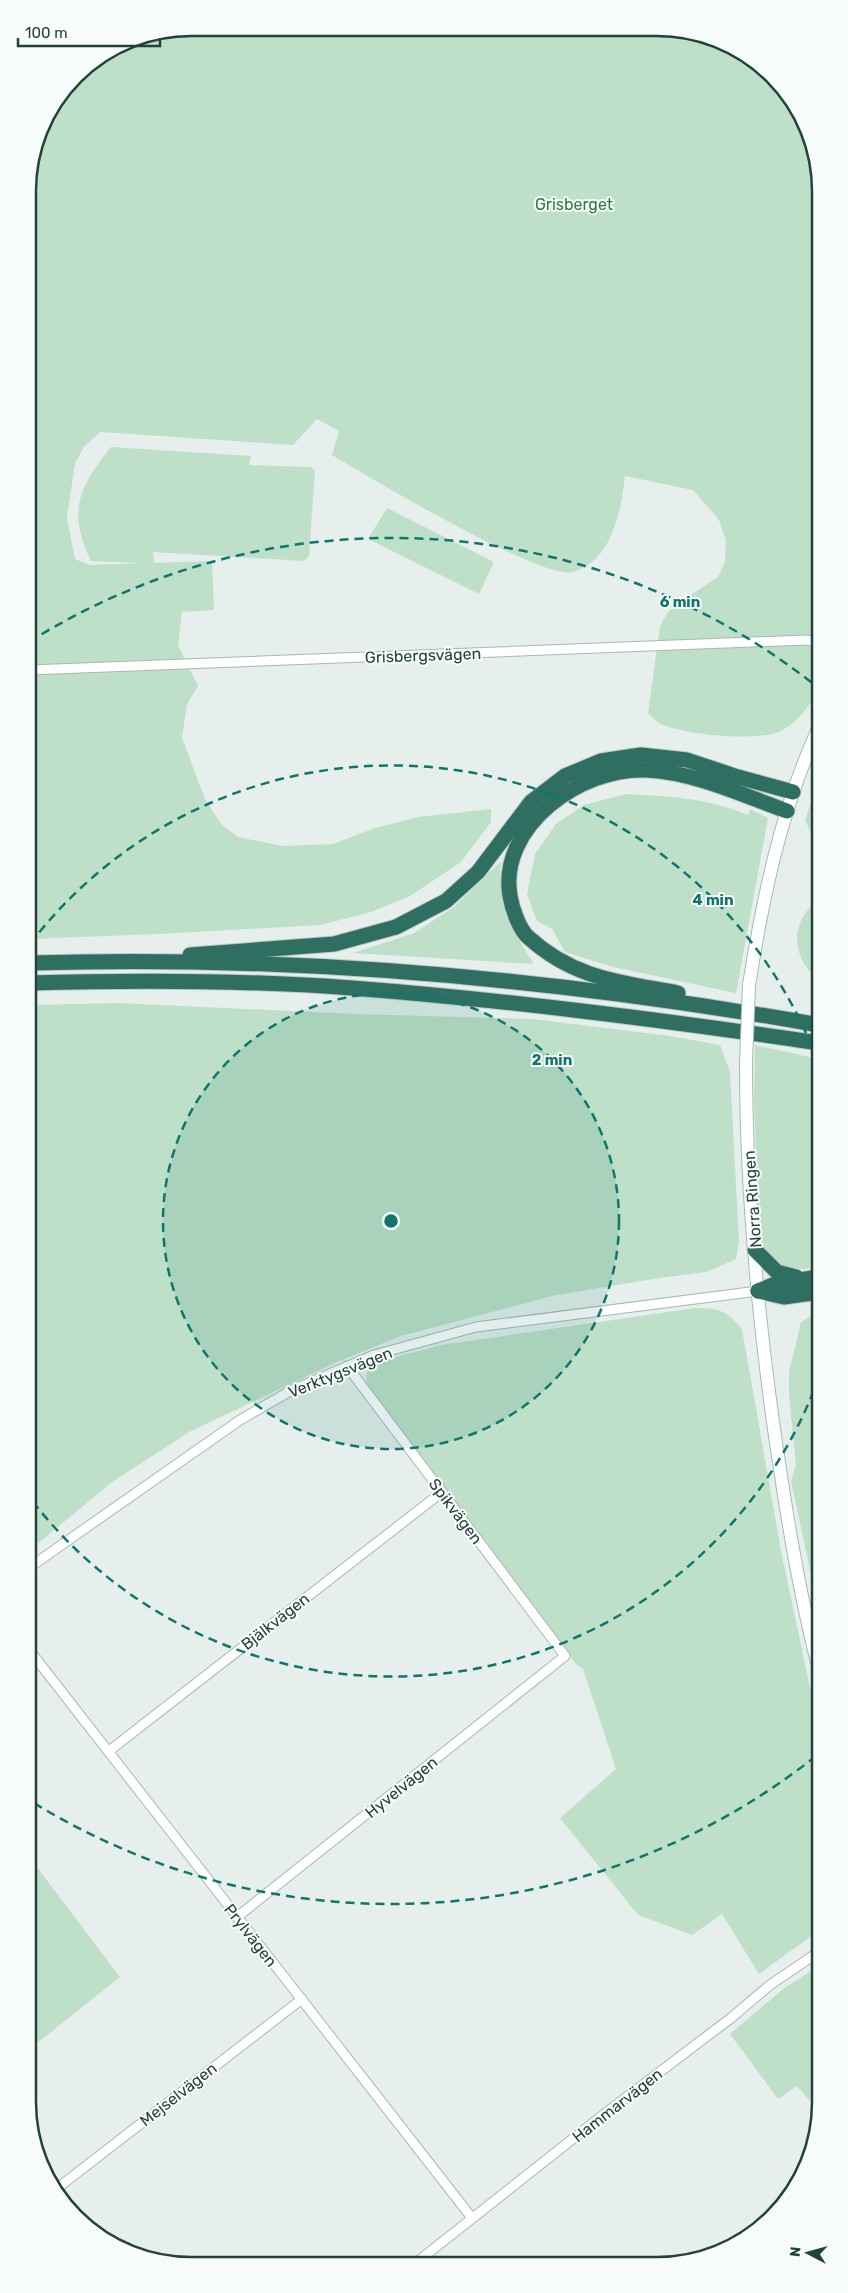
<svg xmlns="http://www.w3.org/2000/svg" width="848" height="2293" font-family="Rubik,sans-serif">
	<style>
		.green { fill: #bfe0c8 }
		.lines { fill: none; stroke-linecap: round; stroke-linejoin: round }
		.minor-casing { stroke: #a8b8b2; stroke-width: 11 }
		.secondary-casing { stroke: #a4bbb3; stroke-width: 14 }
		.motorway-casing { stroke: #c2cac8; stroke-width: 17 }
		.minor { stroke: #fff; stroke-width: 9 }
		.secondary { stroke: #fff; stroke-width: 12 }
		.motorway { stroke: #2f6f62; stroke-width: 15 }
		.secondary-bridge-casing { stroke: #a4bbb3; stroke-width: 14; stroke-linecap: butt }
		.secondary-bridge { stroke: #fff; stroke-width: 12 }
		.ring { fill: none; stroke: #0f766e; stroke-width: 2.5; stroke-dasharray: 9 6 }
		.labels { text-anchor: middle; stroke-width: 4; stroke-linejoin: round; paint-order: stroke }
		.park-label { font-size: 16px; fill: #2d7a4b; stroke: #f7fbf9 }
		.street-label { font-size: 16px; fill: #24423a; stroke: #f7fbf9 }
		.rim { fill: none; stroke: #24423a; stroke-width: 2.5 }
		.centre { fill: #0f766e; stroke: #f7fbf9; stroke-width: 2.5 }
		.ring-label { font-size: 15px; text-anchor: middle; font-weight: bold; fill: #0f766e; stroke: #f7fbf9; stroke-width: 4; stroke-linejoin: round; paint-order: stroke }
	</style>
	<rect width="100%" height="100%" fill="#e6efeb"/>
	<g class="green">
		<path d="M 191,28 L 689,31 L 738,49 L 773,76 L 803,119 L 817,159 L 818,688 C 811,705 798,722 781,731 C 759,742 681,735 659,723 C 655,720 651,716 648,713 L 660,627 L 667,613 L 680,602 L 718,577 L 725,562 L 726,540 L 719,520 L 693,490 L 625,476 C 621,511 612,562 572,572 C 541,580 367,476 332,455 L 339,431 L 317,419 L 293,445 L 100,432 L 84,447 L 75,463 L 67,518 L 75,559 L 90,565 L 141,563 L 91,561 C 67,512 79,487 111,447 L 251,456 L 249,465 L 311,467 L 315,470 L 309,556 L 304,561 L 153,552 L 154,563 L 212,561 L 214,610 L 182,612 L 178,645 L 198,686 L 187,704 L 182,738 L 205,799 L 221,824 L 238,837 L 282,846 L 333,844 L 375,828 L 418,817 L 491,809 L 491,822 L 461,862 L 410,896 L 371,912 L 320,925 L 158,934 L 29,939 L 28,180 L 45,119 L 83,68 L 129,40 Z"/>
		<path d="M 387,508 L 494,562 L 479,594 L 368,539 Z"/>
		<path d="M 818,782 L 818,847 L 805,820 Z"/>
		<path d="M 626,794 C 672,797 704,797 748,815 L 750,809 L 768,818 L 736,993 L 613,967 L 565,952 L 552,929 L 537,921 L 527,894 L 535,854 L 556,824 L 584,805 Z"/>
		<path d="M 501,861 C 498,904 510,928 534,964 L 353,953 L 414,933 L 454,907 Z"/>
		<path d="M 818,897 L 818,978 C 801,967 792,943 800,923 C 804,913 812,905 818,897 Z"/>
		<path d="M 118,1003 L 356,1014 L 533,1019 L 670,1036 L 720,1045 L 730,1072 L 739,1241 L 736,1259 L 707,1272 L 659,1278 L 556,1295 L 401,1336 L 339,1361 L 191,1431 L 112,1482 L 30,1550 L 29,1005 Z"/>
		<path d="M 755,1045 L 819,1059 L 819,1268 C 803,1269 776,1272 767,1255 C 764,1250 762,1242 760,1236 L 754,1104 Z"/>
		<path d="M 695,1308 C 719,1308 726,1310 742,1329 L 782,1556 L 820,1734 L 820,1930 L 759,1974 L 722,1914 L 692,1935 L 638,1915 L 560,1818 L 616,1769 L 583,1669 L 576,1664 L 365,1386 L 369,1364 L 441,1345 Z"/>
		<path d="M 819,1311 L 819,1612 L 791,1481 L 796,1465 L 789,1396 L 789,1372 L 801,1322 Z"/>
		<path d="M 30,1858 L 120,1977 L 31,2048 Z"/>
		<path d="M 820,1965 L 820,2113 L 797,2086 L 778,2099 L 730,2034 L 783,1989 Z"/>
	</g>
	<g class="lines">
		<g class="minor-casing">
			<g id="minor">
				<path d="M 29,670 L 805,640 L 818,642"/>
				<path d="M 30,1567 L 240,1420 L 292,1390 L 374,1355 L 476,1327 L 758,1291"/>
				<path d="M 30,1651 L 472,2218"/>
				<path d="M 109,1751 L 442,1492"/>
				<path d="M 237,1917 L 565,1656 L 347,1366"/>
				<path d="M 55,2190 L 302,1999"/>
				<path d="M 417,2262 L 603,2115 L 731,2018 L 770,1985 L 820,1951"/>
			</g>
		</g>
		<g class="secondary-casing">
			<g id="secondary">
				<path d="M 749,985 C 763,897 781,810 818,729"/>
				<path d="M 746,1063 C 746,1185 757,1308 774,1429 C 786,1511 799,1594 820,1674"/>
			</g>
		</g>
		<g class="motorway-casing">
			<g id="motorway">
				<path d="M 190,955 L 334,944 L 396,927 L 446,901 L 478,872 L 531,802 L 565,776 L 601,761 L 641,755 L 687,760 L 738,777 L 793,792"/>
				<path d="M 29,963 C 291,955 561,979 819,1025"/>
				<path d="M 29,983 C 136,980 245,980 352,988 C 508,1000 664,1020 819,1043"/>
				<path d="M 678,993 C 620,982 574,979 528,937 C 519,929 512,908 510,896 C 498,826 581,767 646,770 C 694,772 742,795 787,811"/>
				<path d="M 755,1250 L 777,1272 L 796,1277"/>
				<path d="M 758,1291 L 778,1283 L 819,1277"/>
				<path d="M 758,1291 L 784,1297 L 819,1292"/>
			</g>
		</g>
		<use href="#minor" class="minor"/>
		<use href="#secondary" class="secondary"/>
		<use href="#motorway" class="motorway"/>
		<g class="secondary-bridge-casing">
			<path id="secondary-bridge" d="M 746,1063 L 749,985"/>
		</g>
		<use href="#secondary-bridge" class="secondary-bridge"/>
	</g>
	<circle cx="391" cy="1221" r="228" fill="#0f766e" fill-opacity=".12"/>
	<g class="ring">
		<circle cx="391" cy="1221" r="228"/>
		<path d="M819 1377A455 455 0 0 1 30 1498M30 944A455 455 0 0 1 819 1065"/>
		<path d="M816 1756A683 683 0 0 1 34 1803M29 642A683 683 0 0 1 816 686"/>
	</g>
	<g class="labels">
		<g class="park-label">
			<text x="574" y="210">Grisberget</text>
		</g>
		<g class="street-label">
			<text transform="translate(423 655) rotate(-2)" y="6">Grisbergsvägen</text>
			<text transform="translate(752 1199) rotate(-94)" y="6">Norra Ringen</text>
			<text transform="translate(340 1372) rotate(-22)" y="6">Verktygsvägen</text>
			<text transform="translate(456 1511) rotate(53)" y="6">Spikvägen</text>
			<text transform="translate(275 1621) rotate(-38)" y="6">Bjälkvägen</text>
			<text transform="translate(401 1787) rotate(-39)" y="6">Hyvelvägen</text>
			<text transform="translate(251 1935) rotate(52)" y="6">Prylvägen</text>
			<text transform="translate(178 2094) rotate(-38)" y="6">Mejselvägen</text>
			<text transform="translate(617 2105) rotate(-38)" y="6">Hammarvägen</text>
		</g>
	</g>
	<path d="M0 0H848V2293H0ZM191 36H657A155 155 0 0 1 812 191V2102A155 155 0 0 1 657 2257H191A155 155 0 0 1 36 2102V191A155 155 0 0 1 191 36Z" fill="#f7fbf9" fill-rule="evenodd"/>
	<path class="rim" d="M191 36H657A155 155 0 0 1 812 191V2102A155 155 0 0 1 657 2257H191A155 155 0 0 1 36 2102V191A155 155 0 0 1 191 36Z"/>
	<circle cx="391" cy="1221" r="8" class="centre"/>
	<g class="ring-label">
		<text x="680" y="607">6 min</text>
		<text x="713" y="905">4 min</text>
		<text x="552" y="1065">2 min</text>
	</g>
	<g transform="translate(808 2253) rotate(276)" stroke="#f7fbf9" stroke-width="4" paint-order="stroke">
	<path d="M0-4L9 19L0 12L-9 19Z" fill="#24423a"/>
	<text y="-8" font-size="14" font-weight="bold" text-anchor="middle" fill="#24423a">N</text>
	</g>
	<path d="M18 38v8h142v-8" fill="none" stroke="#24423a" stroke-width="2.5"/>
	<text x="25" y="38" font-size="15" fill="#24423a" stroke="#f7fbf9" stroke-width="4" paint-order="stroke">100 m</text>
</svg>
